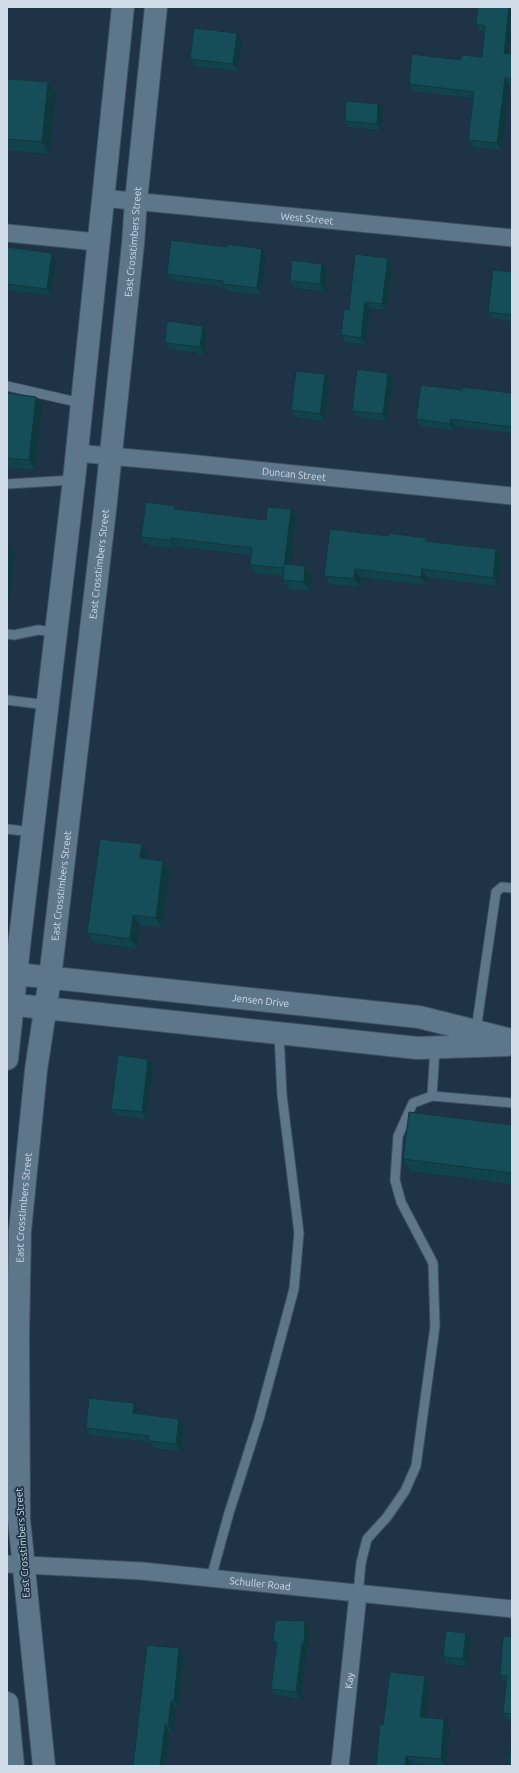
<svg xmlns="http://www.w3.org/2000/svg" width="519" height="1773" font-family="Ubuntu,sans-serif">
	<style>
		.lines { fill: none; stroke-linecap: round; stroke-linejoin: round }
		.lane-casing { stroke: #3f515f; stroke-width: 11 }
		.street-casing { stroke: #3f515f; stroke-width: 19 }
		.secondary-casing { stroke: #3f515f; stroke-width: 24 }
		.lane { stroke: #5e768a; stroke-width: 9 }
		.street { stroke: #5e768a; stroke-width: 17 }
		.secondary { stroke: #5e768a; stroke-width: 22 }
		.wall { fill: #12434d }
		.shaded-wall { fill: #0f373e }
		.building { fill: #154e59; stroke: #0f373e }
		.labels { text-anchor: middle; stroke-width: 3.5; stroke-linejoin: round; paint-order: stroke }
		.street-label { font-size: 10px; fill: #d0dde9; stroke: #1e3345 }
	</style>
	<rect width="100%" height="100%" fill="#1e3345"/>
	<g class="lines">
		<g class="lane-casing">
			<g id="lane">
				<path d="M 7,386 L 81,403"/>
				<path d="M 7,484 L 74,480"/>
				<path d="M 7,634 L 14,635 L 38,630 L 56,632"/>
				<path d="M 7,700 L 47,705"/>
				<path d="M 7,829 L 32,832"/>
				<path d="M 476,1030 L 496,892 L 502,887 L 512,888"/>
				<path d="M 435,1048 L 432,1096 L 512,1103"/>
				<path d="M 211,1578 L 229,1513 L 259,1419 L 294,1289 L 299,1233 L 282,1095 L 279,1034"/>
				<path d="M 358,1594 L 361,1563 L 367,1539 L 387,1517 L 405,1491 L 416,1466 L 435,1326 L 433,1263 L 401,1202 L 395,1180 L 398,1136 L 413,1103 L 432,1096"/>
			</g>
		</g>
		<g class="street-casing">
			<g id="street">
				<path id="s1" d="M 102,198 L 512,238"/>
				<path d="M 7,233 L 97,242"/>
				<path id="s2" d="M 76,453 L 188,463 L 512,496"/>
				<path id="s3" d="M 7,1564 L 142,1571 L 512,1609"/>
				<path id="s4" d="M 340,1766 L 358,1594"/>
			</g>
		</g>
		<g class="secondary-casing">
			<g id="secondary">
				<path id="s5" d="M 7,973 L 419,1017 L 512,1040"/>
				<path d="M 7,1004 L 417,1048 L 507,1045"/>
				<path d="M 7,1059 L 20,938 L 74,480 L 123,7"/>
				<path d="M 7,1703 L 13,1766"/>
				<path id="s6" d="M 44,1766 L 19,1519 L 18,1337 L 20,1231 L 36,1070 L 50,978 L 105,510 L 133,244 L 136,201 L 156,7"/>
			</g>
		</g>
		<use href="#lane" class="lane"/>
		<use href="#street" class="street"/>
		<use href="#secondary" class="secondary"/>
	</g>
	<g class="wall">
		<path d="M 512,7 L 512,30 L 509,54 L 512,54 L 512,85 L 510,85 L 502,150 L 473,147 L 468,140 L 473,98 L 413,91 L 409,84 L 461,60 L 482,57 L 485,32 L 481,31 L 476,24 Z"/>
		<path d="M 242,39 L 238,71 L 195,66 L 190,59 Z"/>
		<path d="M 7,79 L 48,82 L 56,94 L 50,154 L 7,150 Z"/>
		<path d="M 383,111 L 381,130 L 349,127 L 345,121 Z"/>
		<path d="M 7,247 L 56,259 L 52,295 L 7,290 Z"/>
		<path d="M 262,249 L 266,255 L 261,295 L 227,291 L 224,287 L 171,280 L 167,274 Z"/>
		<path d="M 388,258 L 392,264 L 387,310 L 370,308 L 366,344 L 345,342 L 341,335 L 349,310 Z"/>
		<path d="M 322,264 L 327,271 L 325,291 L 295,288 L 290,281 Z"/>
		<path d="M 512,272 L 512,321 L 493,318 L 488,312 Z"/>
		<path d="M 203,326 L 207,332 L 205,354 L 169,349 L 165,343 Z"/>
		<path d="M 325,374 L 330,381 L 325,421 L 296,417 L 291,410 Z"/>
		<path d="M 393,379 L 387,421 L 357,417 L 352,411 Z"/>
		<path d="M 462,390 L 512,393 L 512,433 L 455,426 L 454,430 L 421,426 L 416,419 Z"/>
		<path d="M 7,393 L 36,397 L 42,406 L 35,470 L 7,467 Z"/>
		<path d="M 177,509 L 266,520 L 291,509 L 296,517 L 291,565 L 305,566 L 312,576 L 310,591 L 289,589 L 283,580 L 283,576 L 255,573 L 250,565 L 251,555 L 176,546 L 176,548 L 147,545 L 141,537 Z"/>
		<path d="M 389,536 L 426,538 L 428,541 L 496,549 L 502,557 L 498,586 L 427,577 L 426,585 L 361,577 L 360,587 L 330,584 L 324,576 Z"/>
		<path d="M 148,853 L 148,859 L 170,870 L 162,927 L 140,925 L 137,948 L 94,943 L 87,933 Z"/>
		<path d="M 148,1059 L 153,1065 L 146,1119 L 116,1115 L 111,1109 Z"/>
		<path d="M 512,1125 L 512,1184 L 411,1171 L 403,1159 Z"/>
		<path d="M 139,1410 L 138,1414 L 184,1425 L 181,1451 L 154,1448 L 150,1442 L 90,1435 L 86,1428 Z"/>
		<path d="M 305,1621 L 310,1628 L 309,1650 L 307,1650 L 301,1699 L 276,1695 L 271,1689 L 276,1646 L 273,1642 Z"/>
		<path d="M 512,1637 L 512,1721 L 507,1720 L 503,1713 L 507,1682 L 505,1682 L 500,1675 Z"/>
		<path d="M 471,1640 L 468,1666 L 447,1664 L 443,1657 Z"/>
		<path d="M 179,1648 L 184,1655 L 178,1708 L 176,1707 L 173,1732 L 170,1732 L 166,1766 L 133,1766 Z"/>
		<path d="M 425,1676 L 430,1684 L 426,1717 L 450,1727 L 446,1766 L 412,1763 L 411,1766 L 376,1766 L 383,1725 Z"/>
	</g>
	<g class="shaded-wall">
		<path d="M 509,7 L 512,7 L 512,30 L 508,59 L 504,53 Z"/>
		<path d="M 237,33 L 242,39 L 238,71 L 233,64 Z"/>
		<path d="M 505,78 L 510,85 L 502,150 L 497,143 Z"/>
		<path d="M 48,82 L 56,94 L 50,154 L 42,142 Z"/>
		<path d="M 378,104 L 383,111 L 381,130 L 377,124 Z"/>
		<path d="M 262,249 L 266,255 L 261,295 L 257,288 Z"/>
		<path d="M 52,253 L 56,259 L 52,295 L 47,289 Z"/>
		<path d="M 388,258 L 392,264 L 387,310 L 382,304 Z"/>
		<path d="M 322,264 L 327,271 L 325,291 L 320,284 Z"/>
		<path d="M 365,302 L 370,308 L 366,344 L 361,338 Z"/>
		<path d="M 203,326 L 207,332 L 205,354 L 200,347 Z"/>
		<path d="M 388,373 L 393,379 L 387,421 L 383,414 Z"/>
		<path d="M 325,374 L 330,381 L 325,421 L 320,414 Z"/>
		<path d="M 36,397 L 42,406 L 35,470 L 29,460 Z"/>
		<path d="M 450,419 L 455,426 L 454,430 L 450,424 Z"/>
		<path d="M 291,509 L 296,517 L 290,577 L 284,568 Z"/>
		<path d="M 171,538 L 176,546 L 176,548 L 170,540 Z"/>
		<path d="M 7,541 L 15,552 L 9,602 L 7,599 Z"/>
		<path d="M 496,549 L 502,557 L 498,586 L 493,578 Z"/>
		<path d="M 305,566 L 312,576 L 310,591 L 304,582 Z"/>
		<path d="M 355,569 L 361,577 L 360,587 L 354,579 Z"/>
		<path d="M 422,569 L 427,577 L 426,585 L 421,577 Z"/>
		<path d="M 142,844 L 148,853 L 146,868 L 140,858 Z"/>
		<path d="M 163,861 L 170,870 L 162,927 L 156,918 Z"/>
		<path d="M 133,915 L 140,925 L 137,948 L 130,939 Z"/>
		<path d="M 148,1059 L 153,1065 L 146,1119 L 142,1112 Z"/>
		<path d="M 134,1403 L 139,1410 L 138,1420 L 133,1413 Z"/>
		<path d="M 179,1419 L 184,1425 L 181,1451 L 176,1444 Z"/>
		<path d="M 305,1621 L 310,1628 L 309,1650 L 304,1644 Z"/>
		<path d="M 466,1633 L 471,1640 L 468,1666 L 463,1659 Z"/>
		<path d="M 302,1644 L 307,1650 L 301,1699 L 296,1692 Z"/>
		<path d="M 179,1648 L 184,1655 L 178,1708 L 174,1701 Z"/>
		<path d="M 425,1676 L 430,1684 L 426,1725 L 420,1717 Z"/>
		<path d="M 171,1701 L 176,1707 L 173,1732 L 168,1725 Z"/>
		<path d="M 444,1719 L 450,1727 L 446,1766 L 441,1759 Z"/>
		<path d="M 165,1725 L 170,1732 L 166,1766 L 160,1766 Z"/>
		<path d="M 406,1756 L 412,1763 L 411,1766 L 405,1766 Z"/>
	</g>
	<g class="building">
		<path d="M 478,7 L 509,7 L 504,53 L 512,54 L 512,79 L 505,78 L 497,143 L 468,140 L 474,92 L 409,84 L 412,54 L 461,60 L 461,55 L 482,57 L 485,26 L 476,24 Z"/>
		<path d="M 194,28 L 237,33 L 233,64 L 190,59 Z"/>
		<path d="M 7,79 L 48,82 L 42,142 L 7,139 Z"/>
		<path d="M 346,101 L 378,104 L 377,124 L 345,121 Z"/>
		<path d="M 171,240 L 227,247 L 227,244 L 262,249 L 257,288 L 222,284 L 223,281 L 167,274 Z"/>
		<path d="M 7,247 L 52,253 L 47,289 L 7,284 Z"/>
		<path d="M 355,254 L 388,258 L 382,304 L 365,302 L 361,338 L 341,335 L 344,309 L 349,310 Z"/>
		<path d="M 292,260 L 322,264 L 320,284 L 290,281 Z"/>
		<path d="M 493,270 L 512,272 L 512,315 L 488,312 Z"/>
		<path d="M 167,321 L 203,326 L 200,347 L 165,343 Z"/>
		<path d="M 357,369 L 388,373 L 383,414 L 352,411 Z"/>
		<path d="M 296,371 L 325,374 L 320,414 L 291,410 Z"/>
		<path d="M 421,385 L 462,390 L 462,387 L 512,393 L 512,427 L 450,419 L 450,424 L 416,419 Z"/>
		<path d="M 7,393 L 36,397 L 29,460 L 7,458 Z"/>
		<path d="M 146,502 L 175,506 L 174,509 L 266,520 L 267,507 L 291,509 L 284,568 L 250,565 L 252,548 L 171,538 L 170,540 L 141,537 Z"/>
		<path d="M 330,529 L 389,536 L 389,533 L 426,538 L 425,541 L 496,549 L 493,578 L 422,569 L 421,577 L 355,569 L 354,579 L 324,576 Z"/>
		<path d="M 284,564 L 305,566 L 304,582 L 283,580 Z"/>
		<path d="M 100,839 L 142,844 L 140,858 L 163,861 L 156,918 L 133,915 L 130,939 L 87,933 Z"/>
		<path d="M 118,1055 L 148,1059 L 142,1112 L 111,1109 Z"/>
		<path d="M 409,1112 L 512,1125 L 512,1173 L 403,1159 Z"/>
		<path d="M 89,1398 L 134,1403 L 133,1413 L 179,1419 L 176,1444 L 149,1441 L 149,1436 L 86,1428 Z"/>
		<path d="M 275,1620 L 305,1621 L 304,1644 L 302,1644 L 296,1692 L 271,1689 L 277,1642 L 273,1642 Z"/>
		<path d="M 446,1631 L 466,1633 L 463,1659 L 443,1657 Z"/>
		<path d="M 503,1636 L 512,1637 L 512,1714 L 503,1713 L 507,1676 L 500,1675 Z"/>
		<path d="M 147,1645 L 179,1648 L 174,1701 L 171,1701 L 168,1725 L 165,1725 L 160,1766 L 133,1766 Z"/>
		<path d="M 390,1672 L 425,1676 L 420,1717 L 444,1719 L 441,1759 L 406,1756 L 405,1766 L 376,1766 L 380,1724 L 383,1725 Z"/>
		<path d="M 512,1732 L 512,1764 L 509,1764 Z"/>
	</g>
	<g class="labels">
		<g class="street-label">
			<text dy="4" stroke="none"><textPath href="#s1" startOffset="206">West Street</textPath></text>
			<text dy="4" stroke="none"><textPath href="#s6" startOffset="1532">East Crosstimbers Street</textPath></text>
			<text dy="4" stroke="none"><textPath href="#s2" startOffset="219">Duncan Street</textPath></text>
			<text dy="4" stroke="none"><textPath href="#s6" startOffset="1208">East Crosstimbers Street</textPath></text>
			<text dy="4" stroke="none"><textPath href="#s6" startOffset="884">East Crosstimbers Street</textPath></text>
			<text dy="4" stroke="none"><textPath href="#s5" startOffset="255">Jensen Drive</textPath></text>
			<text dy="4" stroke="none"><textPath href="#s6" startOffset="560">East Crosstimbers Street</textPath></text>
			<text transform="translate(22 1543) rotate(-94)" y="4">East Crosstimbers Street</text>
			<text dy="4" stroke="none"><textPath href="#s3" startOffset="254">Schuller Road</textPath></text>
			<text dy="4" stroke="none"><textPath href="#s4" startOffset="86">Kay</textPath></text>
		</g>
	</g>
	<rect width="519" height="1773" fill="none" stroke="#d0dde9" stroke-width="16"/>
</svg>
